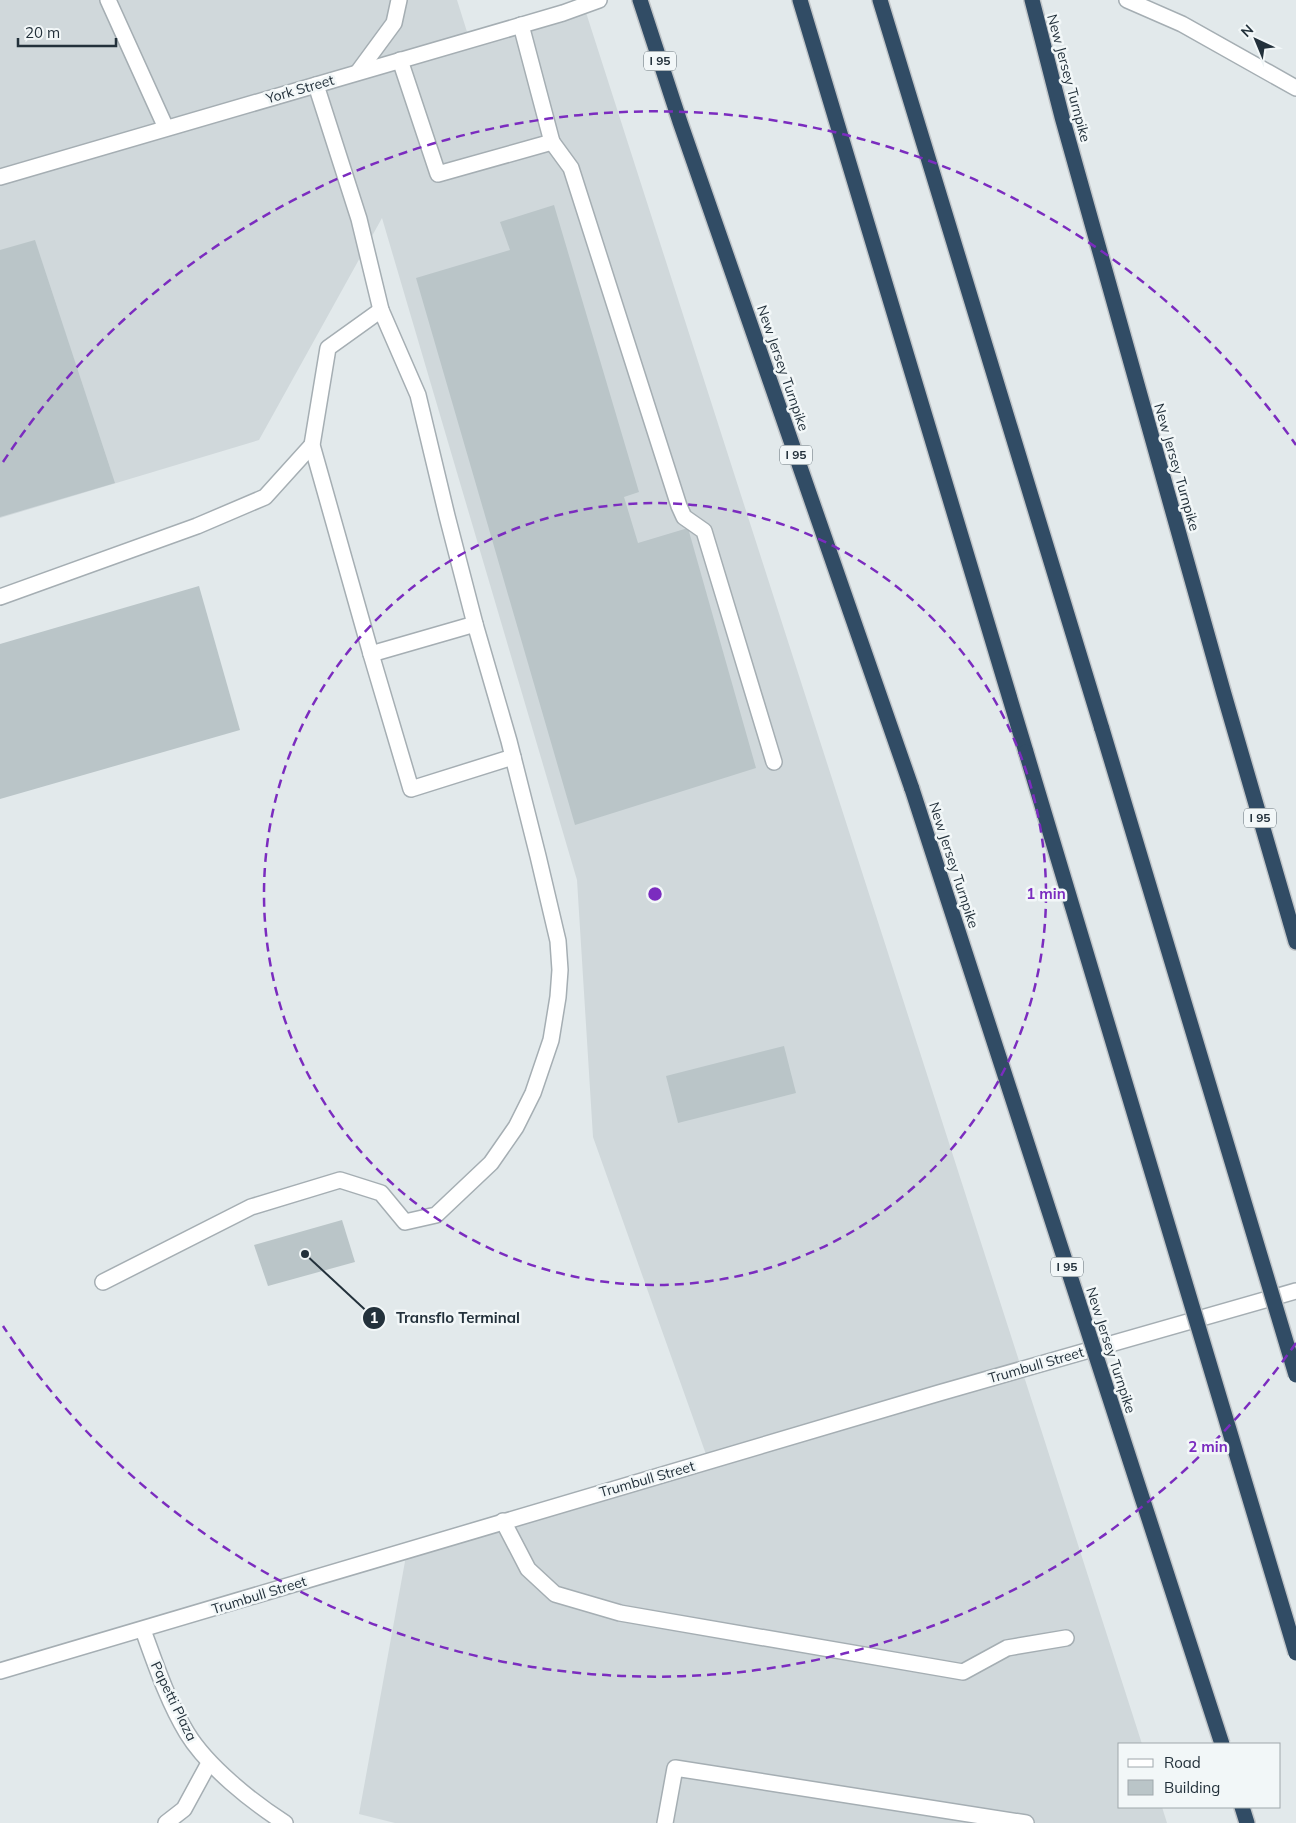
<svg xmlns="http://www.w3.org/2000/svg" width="1296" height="1823" font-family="Mulish,sans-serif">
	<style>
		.built { fill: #d0d8db }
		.building { fill: #bac5c8 }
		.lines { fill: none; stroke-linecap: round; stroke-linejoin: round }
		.minor-casing { stroke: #a5aeb3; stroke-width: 18 }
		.highway-casing { stroke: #c1c5c8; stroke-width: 18 }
		.minor { stroke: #fff; stroke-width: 15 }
		.highway { stroke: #314c65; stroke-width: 15 }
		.highway-bridge-casing { stroke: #c1c5c8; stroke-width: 18; stroke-linecap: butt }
		.highway-bridge { stroke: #314c65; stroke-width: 15 }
		.ring { fill: none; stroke: #7b2cbf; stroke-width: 2.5; stroke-dasharray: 9 6 }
		.labels { text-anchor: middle; stroke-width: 5; stroke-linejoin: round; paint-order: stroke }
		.shield { fill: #f2f7f8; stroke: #616c74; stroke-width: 1 }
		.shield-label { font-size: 12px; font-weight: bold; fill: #23313b }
		.street-label { font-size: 14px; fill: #23313b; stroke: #f2f7f8 }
		.centre { fill: #7b2cbf; stroke: #f2f7f8; stroke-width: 2.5 }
		.ring-label { font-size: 15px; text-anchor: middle; font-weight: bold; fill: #7b2cbf; stroke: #f2f7f8; stroke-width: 5; stroke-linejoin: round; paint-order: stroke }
		.leader { fill: none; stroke: #23313b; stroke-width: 2 }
		.callout-dot { fill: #23313b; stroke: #f2f7f8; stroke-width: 2 }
		.mark-label { font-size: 15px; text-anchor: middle; font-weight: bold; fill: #fff }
		.callout-label { font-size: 15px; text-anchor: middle; font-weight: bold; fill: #23313b; stroke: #f2f7f8; stroke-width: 5; stroke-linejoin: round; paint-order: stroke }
	</style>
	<rect width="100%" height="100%" fill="#e2e9eb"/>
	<path class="built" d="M 0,0 L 457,0 L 468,35 L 577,0 L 582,0 L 1142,1744 L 1120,1744 L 1120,1807 L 1162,1807 L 1167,1823 L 395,1823 L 359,1814 L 408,1545 L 708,1460 L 593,1137 L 577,880 L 382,218 L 259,440 L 0,518 Z"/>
	<g class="building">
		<path d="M 554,205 L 639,492 L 624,497 L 638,543 L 688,528 L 756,768 L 575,825 L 416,278 L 510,250 L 500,222 Z"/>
		<path d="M 35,240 L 115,483 L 0,517 L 0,250 Z"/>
		<path d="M 199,586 L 240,730 L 0,799 L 0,644 Z"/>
		<path d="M 784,1046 L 796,1093 L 678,1123 L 666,1076 Z"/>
		<path d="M 342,1220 L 355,1262 L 268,1286 L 254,1245 Z"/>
	</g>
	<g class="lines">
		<g class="minor-casing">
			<g id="minor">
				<path d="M 108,0 L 166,128"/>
				<path d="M 1127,0 L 1182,24 L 1296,88"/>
				<path d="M 400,60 L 438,174 L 552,142 L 521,25"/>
				<path d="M 358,72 L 394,23 L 399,0"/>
				<path d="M 552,142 L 571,168 L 679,506 L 684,517 L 704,531 L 774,762"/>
				<path d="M 0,177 L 563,13 L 599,0"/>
				<path d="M 381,310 L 328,348 L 312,445 L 371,654 L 475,624"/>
				<path d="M 0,597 L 197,526 L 265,497 L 312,445"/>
				<path d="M 371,654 L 411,789 L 513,757"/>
				<path d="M 103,1282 L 251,1207 L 340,1180 L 381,1193 L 405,1222 L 436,1215 L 491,1163 L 516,1127 L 533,1093 L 551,1040 L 558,997 L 560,970 L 558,941 L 538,856 L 509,741 L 475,624 L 447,516 L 418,395 L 381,310 L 359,219 L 316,85"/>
				<path d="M 503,1521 L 528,1569 L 555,1594 L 620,1613 L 963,1672 L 1007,1648 L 1066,1638"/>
				<path d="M 143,1630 C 155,1663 168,1702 187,1733 C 207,1766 252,1802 285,1823"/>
				<path d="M 0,1671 L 939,1393 L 1296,1291"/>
				<path d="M 166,1823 L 184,1809 L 209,1763"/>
				<path d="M 665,1823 L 675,1768 L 1026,1823"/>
			</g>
		</g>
		<g class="highway-casing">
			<g id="highway">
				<path d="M 640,0 L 680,122 L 912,789"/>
				<path d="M 800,0 L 1026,752"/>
				<path d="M 880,0 L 1102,729"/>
				<path d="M 1032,0 L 1062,117 L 1224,694 L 1296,942"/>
				<path d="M 1242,1807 L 1247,1823"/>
			</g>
		</g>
		<use href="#minor" class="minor"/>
		<use href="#highway" class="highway"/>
		<g class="highway-bridge-casing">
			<g id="highway-bridge">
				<path d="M 1102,729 L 1296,1375"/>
				<path d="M 1026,752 L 1296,1653"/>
				<path d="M 912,789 L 1222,1744"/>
			</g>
		</g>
		<use href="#highway-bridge" class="highway-bridge"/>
	</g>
	<g class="ring">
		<circle cx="655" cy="894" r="391"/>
		<path d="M1296 1343A782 782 0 0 1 3 1326M3 462A782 782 0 0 1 1296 445"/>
	</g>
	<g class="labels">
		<g class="shield">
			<rect x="644" y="51.5" width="32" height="19" rx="4"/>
			<rect x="780" y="445.5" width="32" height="19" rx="4"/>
			<rect x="1244" y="808.5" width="32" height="19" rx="4"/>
			<rect x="1051" y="1257.5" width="32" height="19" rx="4"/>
		</g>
		<g class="shield-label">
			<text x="660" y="65">I 95</text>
			<text x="796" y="459">I 95</text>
			<text x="1260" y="822">I 95</text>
			<text x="1067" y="1271">I 95</text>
		</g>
		<g class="street-label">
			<text transform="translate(1069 78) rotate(75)" y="5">New Jersey Turnpike</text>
			<text transform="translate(300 89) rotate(-16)" y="5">York Street</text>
			<text transform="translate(783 368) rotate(71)" y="5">New Jersey Turnpike</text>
			<text transform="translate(1177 467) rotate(74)" y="5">New Jersey Turnpike</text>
			<text transform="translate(954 865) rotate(72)" y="5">New Jersey Turnpike</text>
			<text transform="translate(1111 1350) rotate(72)" y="5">New Jersey Turnpike</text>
			<text transform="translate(1036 1365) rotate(-16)" y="5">Trumbull Street</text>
			<text transform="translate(647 1479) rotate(-16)" y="5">Trumbull Street</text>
			<text transform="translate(259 1595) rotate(-17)" y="5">Trumbull Street</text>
			<text transform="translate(174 1701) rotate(64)" y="5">Papetti Plaza</text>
		</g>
	</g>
	<circle cx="655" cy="894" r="8" class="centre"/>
	<g class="ring-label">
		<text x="1046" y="899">1 min</text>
		<text x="1208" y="1452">2 min</text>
	</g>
	<path class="leader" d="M305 1254L374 1318"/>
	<g class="callout-dot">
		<circle cx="305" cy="1254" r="5"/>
		<circle cx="374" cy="1318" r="12"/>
	</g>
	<g class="mark-label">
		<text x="374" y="1323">1</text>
	</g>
	<g class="callout-label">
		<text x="458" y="1323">Transflo Terminal</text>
	</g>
	<rect x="1118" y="1743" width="162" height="65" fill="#f2f7f8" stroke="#9fa8ac"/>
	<rect x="1128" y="1759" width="25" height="8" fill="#ffffff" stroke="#9fa8ac"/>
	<text x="1164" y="1768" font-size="15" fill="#23313b">Road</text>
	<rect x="1128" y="1780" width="25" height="15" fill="#bac5c8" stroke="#9fa8ac"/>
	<text x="1164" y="1793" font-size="15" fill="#23313b">Building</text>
	<g transform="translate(1256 40) rotate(316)" stroke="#f2f7f8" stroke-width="4" paint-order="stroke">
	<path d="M0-4L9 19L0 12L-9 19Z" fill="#23313b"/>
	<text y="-8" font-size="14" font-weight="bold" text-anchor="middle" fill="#23313b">N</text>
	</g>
	<path d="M18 38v8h98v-8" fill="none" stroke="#23313b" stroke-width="2.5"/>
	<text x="25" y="38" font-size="15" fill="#23313b" stroke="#f2f7f8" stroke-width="4" paint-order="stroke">20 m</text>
</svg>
